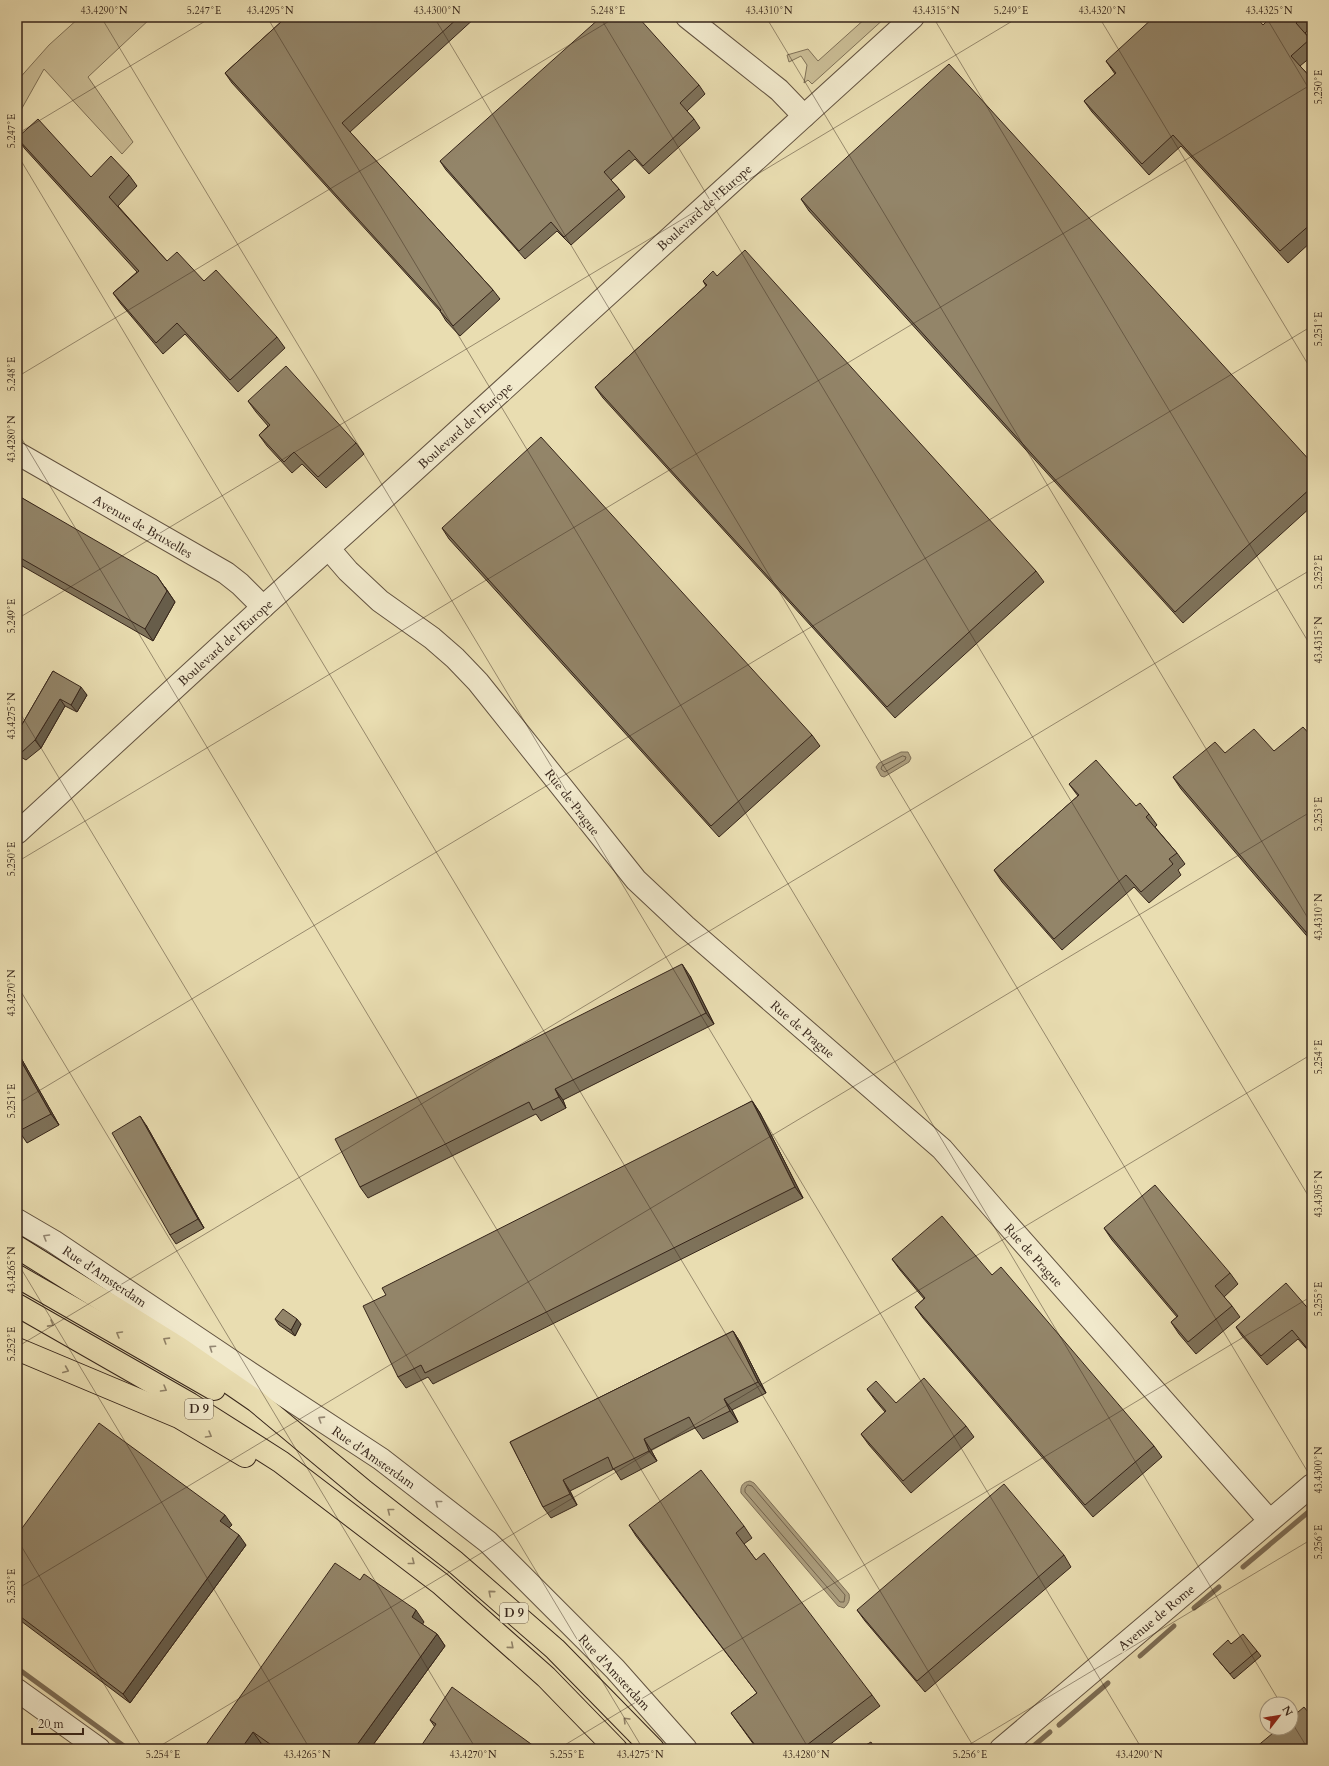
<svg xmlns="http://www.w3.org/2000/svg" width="1329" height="1766" font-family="Cardo,serif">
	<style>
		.green { fill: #cbbe97; stroke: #807258 }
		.water { fill: #ac9e7e; stroke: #7d6e56 }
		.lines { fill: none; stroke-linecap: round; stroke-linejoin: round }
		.shore { stroke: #71624c; stroke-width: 1 }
		.stream { stroke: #7d6e56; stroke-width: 5 }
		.minor-casing { stroke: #635340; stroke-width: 24 }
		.highway-casing { stroke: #36251a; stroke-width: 24 }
		.minor { stroke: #f1e9cc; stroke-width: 22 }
		.highway { stroke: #e9ddb1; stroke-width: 22 }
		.wall { fill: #7e725a; stroke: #36251a }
		.shaded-wall { fill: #675d4a; stroke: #36251a }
		.building { fill: #938569; stroke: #36251a }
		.oneway { stroke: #948773 }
		.oneway2 { stroke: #908166 }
		.ticks { fill: none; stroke: #36251a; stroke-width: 1; stroke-opacity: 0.45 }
		.labels { text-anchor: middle; stroke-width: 3; stroke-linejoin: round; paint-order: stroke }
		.shield { fill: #f1e9cc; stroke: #6e604f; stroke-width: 1 }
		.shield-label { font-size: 12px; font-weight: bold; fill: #36251a }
		.street-label { font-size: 13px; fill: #36251a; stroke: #f1e9cc }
		.neatline { fill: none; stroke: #36251a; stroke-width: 1.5 }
		.ticks-label { font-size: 10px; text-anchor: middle; fill: #36251a }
	</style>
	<rect width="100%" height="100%" fill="#e9ddb1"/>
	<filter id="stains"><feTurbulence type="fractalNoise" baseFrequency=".005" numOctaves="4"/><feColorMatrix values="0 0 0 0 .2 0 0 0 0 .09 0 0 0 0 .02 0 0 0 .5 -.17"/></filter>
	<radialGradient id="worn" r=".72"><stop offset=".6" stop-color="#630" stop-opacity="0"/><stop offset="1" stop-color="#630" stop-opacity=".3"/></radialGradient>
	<g class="green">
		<path d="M 80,17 L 152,17 L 88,77 L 133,142 L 122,154 L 44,69 L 17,117 L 17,81 L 49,45 Z"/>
		<path d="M 867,17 L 886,17 L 812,84 L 808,80 L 804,83 L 807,65 L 801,56 L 789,62 L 787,55 L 808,49 L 818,61 Z"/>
	</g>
	<g class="water">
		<path d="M 901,752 L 908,752 L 911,758 L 909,762 L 884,777 L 881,776 L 876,767 L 879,763 Z"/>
		<path d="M 750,1481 L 754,1483 L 849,1594 C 850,1600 849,1603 844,1608 L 838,1606 L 741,1493 C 740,1486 743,1482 750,1481 Z"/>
	</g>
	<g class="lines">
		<g class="shore">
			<path d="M 903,756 L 906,757 L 905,760 L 885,772 L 881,769 L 882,766 Z"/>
			<path d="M 748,1485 L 752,1486 L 845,1595 L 844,1602 L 840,1602 L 745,1492 L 745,1489 Z"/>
		</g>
		<g class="stream">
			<path d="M 1243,1567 L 1312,1509"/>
			<path d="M 1194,1608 L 1219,1587"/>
			<path d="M 1140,1656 L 1174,1626"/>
			<path d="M 17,1668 L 128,1749"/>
			<path d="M 1059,1725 L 1108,1683"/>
			<path d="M 1030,1749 L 1050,1732"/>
		</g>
		<g class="minor-casing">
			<g id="minor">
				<path d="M 687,17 L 779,90 L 804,116"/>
				<path d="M 17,453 L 226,573 L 240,584 L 263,607"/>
				<path d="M 329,549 L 348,571 L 380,601 L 432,638 L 455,658 L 478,682 L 636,880 L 685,926 L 942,1149 L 1000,1216 L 1269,1520"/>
				<path d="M 17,833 L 263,607 L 350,529 L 913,17"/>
				<path d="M 17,1220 L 53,1241 L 239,1366 L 381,1459 L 488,1542 L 615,1669 L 686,1749"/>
				<path d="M 17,1690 L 99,1749"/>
				<path d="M 1001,1749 L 1312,1485"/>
			</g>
		</g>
		<g class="highway-casing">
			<g id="highway">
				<path d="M 17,1247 L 179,1348 L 256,1401 L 364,1491 L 455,1562 L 555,1649 L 653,1749"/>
				<path d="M 17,1276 L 214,1389"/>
				<path d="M 17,1305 L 190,1404 L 281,1462 L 441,1584 L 546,1677 L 616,1749"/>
				<path d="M 17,1349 L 179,1417 L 245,1456"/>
			</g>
		</g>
		<use href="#minor" class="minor"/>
		<use href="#highway" class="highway"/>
	</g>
	<g class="wall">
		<path d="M 277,17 L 476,17 L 350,132 L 493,290 L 500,299 L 460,336 L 446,321 L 440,311 L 232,83 L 225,73 L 281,22 Z"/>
		<path d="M 1271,17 L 1312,17 L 1312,26 L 1305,33 L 1312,41 L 1312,56 L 1300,66 L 1312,79 L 1312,241 L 1288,263 L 1181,146 L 1149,175 L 1092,112 L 1084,101 L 1115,74 L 1106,61 L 1263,25 Z"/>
		<path d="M 699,85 L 705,94 L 687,111 L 694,119 L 700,128 L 649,174 L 635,159 L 611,180 L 619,189 L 625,197 L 571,245 L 557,231 L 525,259 L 446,170 L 440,161 Z"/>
		<path d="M 17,138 L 91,177 L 129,175 L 137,186 L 118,206 L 167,261 L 204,281 L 277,337 L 285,348 L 238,392 L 185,334 L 163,354 L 121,304 L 113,293 L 137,272 L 25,149 Z"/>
		<path d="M 801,199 L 1312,463 L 1312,506 L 1183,623 L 809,211 Z"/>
		<path d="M 717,276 L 1036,571 L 1044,582 L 895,718 L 603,398 L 595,387 L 706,286 L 703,281 Z"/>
		<path d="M 248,401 L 356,443 L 364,454 L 326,488 L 302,464 L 292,473 L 267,446 L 259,435 L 268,426 L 256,412 Z"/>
		<path d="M 17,495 L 165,587 L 175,602 L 153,641 L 17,563 Z"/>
		<path d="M 442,528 L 812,735 L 820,746 L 719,837 L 449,539 Z"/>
		<path d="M 53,671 L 87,695 L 77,712 L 65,706 L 41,748 L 26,760 L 17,755 L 17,726 L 20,728 Z"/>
		<path d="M 1312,737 L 1312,942 L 1181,789 L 1173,777 L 1225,753 L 1274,751 Z"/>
		<path d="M 1069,784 L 1136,806 L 1149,814 L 1157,825 L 1155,827 L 1177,853 L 1185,864 L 1178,870 L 1181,875 L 1149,903 L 1134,887 L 1062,950 L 1002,882 L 994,870 L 1078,796 Z"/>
		<path d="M 690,976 L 714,1024 L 563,1100 L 566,1108 L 541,1121 L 536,1114 L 368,1198 L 360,1187 Z"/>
		<path d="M 17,1051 L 59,1125 L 27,1143 L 17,1128 Z"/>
		<path d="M 752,1101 L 760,1113 L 803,1198 L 433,1384 L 428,1377 L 406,1388 L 398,1377 L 386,1295 Z"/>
		<path d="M 146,1125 L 204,1228 L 176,1244 L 170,1235 Z"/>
		<path d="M 1104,1228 L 1230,1273 L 1238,1284 L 1224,1297 L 1232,1306 L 1240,1317 L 1196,1354 L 1179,1334 L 1171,1322 L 1177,1317 L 1112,1240 Z"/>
		<path d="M 892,1259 L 992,1275 L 1154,1446 L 1162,1457 L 1093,1517 L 923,1318 L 915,1307 L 924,1299 L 900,1270 Z"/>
		<path d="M 1312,1313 L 1312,1355 L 1298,1339 L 1267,1365 L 1242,1336 L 1236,1327 Z"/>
		<path d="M 275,1319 L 301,1324 L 295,1336 L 279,1325 Z"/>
		<path d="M 733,1331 L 740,1342 L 766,1393 L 732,1410 L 738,1422 L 703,1439 L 695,1428 L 651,1450 L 657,1461 L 621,1480 L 614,1469 L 570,1491 L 577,1505 L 551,1518 L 543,1507 L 510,1442 Z"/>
		<path d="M 867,1389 L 896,1403 L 966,1426 L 974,1437 L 911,1493 L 869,1445 L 861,1434 L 885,1412 L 875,1400 Z"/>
		<path d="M 232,1525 L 229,1528 L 246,1545 L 130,1703 L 17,1618 L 17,1535 Z"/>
		<path d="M 629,1525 L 744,1526 L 752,1538 L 744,1544 L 756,1560 L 872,1695 L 880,1706 L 824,1749 L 757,1749 L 731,1713 L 757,1693 L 636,1536 Z"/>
		<path d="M 1064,1555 L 1071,1567 L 925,1692 L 865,1621 L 857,1610 Z"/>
		<path d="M 360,1580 L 424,1622 L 422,1624 L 437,1634 L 445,1646 L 370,1749 L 269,1749 L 261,1743 L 203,1749 Z"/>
		<path d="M 1231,1644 L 1257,1651 L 1261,1656 L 1234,1679 L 1213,1654 Z"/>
		<path d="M 430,1720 L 538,1749 L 435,1727 Z"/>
	</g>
	<g class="shaded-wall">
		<path d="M 157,576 L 175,602 L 153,641 L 145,629 Z"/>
		<path d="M 81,687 L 87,695 L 77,712 L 71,705 Z"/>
		<path d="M 60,699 L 65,706 L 41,748 L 35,740 Z"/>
		<path d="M 682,964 L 690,976 L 714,1024 L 706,1013 Z"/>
		<path d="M 17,1051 L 59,1125 L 51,1114 L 17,1054 Z"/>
		<path d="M 555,1089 L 563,1100 L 566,1108 L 559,1097 Z"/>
		<path d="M 752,1101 L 760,1113 L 803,1198 L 795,1187 Z"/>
		<path d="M 140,1116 L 146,1125 L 204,1228 L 198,1219 Z"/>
		<path d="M 297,1319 L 301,1324 L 295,1336 L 291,1330 Z"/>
		<path d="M 733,1331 L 740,1342 L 766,1393 L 758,1382 Z"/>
		<path d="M 724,1399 L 732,1410 L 738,1422 L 730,1411 Z"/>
		<path d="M 644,1439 L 651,1450 L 657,1461 L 649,1451 Z"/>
		<path d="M 563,1480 L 570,1491 L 577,1505 L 570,1494 Z"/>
		<path d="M 225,1515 L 232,1525 L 227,1530 L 220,1521 Z"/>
		<path d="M 239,1535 L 246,1545 L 130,1703 L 123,1694 Z"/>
		<path d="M 416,1610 L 424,1622 L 420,1628 L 412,1617 Z"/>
		<path d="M 437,1634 L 445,1646 L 370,1749 L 354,1749 Z"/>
		<path d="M 253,1732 L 261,1743 L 257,1749 L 241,1749 Z"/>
	</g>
	<g class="building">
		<path d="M 278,17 L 459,17 L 342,123 L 493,290 L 453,326 L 440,311 L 441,310 L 225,73 L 282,21 Z"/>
		<path d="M 601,17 L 638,17 L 699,85 L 680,103 L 694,119 L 643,166 L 629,150 L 604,172 L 619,189 L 564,237 L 551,222 L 519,251 L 440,161 Z"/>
		<path d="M 1154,17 L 1256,17 L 1263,25 L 1271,17 L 1302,17 L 1296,23 L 1310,39 L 1291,56 L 1312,79 L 1312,223 L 1280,251 L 1173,135 L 1142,164 L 1084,101 L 1116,73 L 1106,61 Z"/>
		<path d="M 949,64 L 1312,463 L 1312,487 L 1175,612 L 801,199 Z"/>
		<path d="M 38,119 L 91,177 L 111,156 L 129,175 L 109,197 L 167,261 L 177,252 L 204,281 L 216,270 L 277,337 L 230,380 L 177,323 L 156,343 L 113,293 L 139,271 L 17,138 Z"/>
		<path d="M 745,250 L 1036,571 L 887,707 L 595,387 L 707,285 L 703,281 L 713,271 L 717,276 Z"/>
		<path d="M 286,366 L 356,443 L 318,477 L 294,452 L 284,462 L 259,435 L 270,425 L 248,401 Z"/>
		<path d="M 541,437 L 812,735 L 711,826 L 442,528 Z"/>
		<path d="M 17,495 L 157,576 L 167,591 L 145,629 L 17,556 Z"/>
		<path d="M 53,671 L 81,687 L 71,705 L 60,699 L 35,740 L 21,753 L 17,750 L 17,726 L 20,728 Z"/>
		<path d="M 1303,727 L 1312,737 L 1312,939 L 1173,777 L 1215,742 L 1225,753 L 1254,729 L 1274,751 Z"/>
		<path d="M 1096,760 L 1136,806 L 1140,803 L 1149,814 L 1146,817 L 1177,853 L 1169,859 L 1173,864 L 1141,892 L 1126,875 L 1054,939 L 994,870 L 1079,795 L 1069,784 Z"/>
		<path d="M 682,964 L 706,1013 L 555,1089 L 559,1097 L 533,1110 L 529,1102 L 360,1187 L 335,1139 Z"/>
		<path d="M 17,1054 L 51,1114 L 19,1131 L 17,1128 Z"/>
		<path d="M 752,1101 L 795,1187 L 425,1373 L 421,1365 L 398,1377 L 363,1306 L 386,1295 L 382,1288 Z"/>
		<path d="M 140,1116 L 198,1219 L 170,1235 L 112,1133 Z"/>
		<path d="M 1155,1185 L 1230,1273 L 1215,1286 L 1232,1306 L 1188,1342 L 1171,1322 L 1178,1316 L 1104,1228 Z"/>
		<path d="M 942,1216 L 992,1275 L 1001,1267 L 1154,1446 L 1085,1505 L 915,1307 L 925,1298 L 892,1259 Z"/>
		<path d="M 1286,1283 L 1312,1313 L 1312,1354 L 1292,1330 L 1261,1356 L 1236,1327 Z"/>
		<path d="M 283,1309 L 297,1319 L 291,1330 L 275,1319 Z"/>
		<path d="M 733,1331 L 758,1382 L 724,1399 L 730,1411 L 695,1428 L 689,1417 L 644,1439 L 649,1451 L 613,1469 L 608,1457 L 563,1480 L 570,1494 L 543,1507 L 510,1442 Z"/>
		<path d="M 924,1378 L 966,1426 L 903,1481 L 861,1434 L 886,1411 L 867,1389 L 876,1381 L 896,1403 Z"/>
		<path d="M 99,1423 L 225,1515 L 220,1521 L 239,1535 L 123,1694 L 17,1614 L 17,1535 Z"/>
		<path d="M 701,1470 L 744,1526 L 736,1533 L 756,1560 L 764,1553 L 872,1695 L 803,1748 L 804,1749 L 758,1749 L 731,1713 L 757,1693 L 629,1525 Z"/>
		<path d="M 1004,1484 L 1064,1555 L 917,1681 L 857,1610 Z"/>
		<path d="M 335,1563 L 360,1580 L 364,1574 L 416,1610 L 412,1617 L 437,1634 L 354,1749 L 277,1749 L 253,1732 L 241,1749 L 203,1749 Z"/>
		<path d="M 1243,1634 L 1257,1651 L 1230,1674 L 1213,1654 L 1228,1640 L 1231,1644 Z"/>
		<path d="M 452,1687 L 538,1749 L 419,1749 L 436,1724 L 430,1720 Z"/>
		<path d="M 1304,1707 L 1312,1717 L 1312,1749 L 1256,1749 L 1255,1748 L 1279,1728 L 1291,1728 L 1291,1718 Z"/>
		<path d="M 871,1742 L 875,1749 L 859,1749 Z"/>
	</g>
	<defs><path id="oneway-chevron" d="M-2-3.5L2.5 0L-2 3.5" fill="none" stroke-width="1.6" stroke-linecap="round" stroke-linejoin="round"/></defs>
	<g class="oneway">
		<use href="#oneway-chevron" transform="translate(46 1237) rotate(-149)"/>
		<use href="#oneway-chevron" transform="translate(212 1348) rotate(-146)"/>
		<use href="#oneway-chevron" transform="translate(321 1419) rotate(-147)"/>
		<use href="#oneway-chevron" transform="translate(438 1503) rotate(-142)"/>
	</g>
	<g class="oneway2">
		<use href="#oneway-chevron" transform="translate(51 1324) rotate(29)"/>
		<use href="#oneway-chevron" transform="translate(119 1334) rotate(-150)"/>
		<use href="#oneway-chevron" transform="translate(166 1340) rotate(-148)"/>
		<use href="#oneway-chevron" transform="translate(66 1370) rotate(23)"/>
		<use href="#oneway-chevron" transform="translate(164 1389) rotate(30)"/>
		<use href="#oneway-chevron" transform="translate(209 1435) rotate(30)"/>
		<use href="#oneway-chevron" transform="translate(390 1511) rotate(-142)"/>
		<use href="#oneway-chevron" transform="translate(412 1562) rotate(38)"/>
		<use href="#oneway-chevron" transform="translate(491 1593) rotate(-139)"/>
		<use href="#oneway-chevron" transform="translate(511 1646) rotate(41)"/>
		<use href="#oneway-chevron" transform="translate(626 1720) rotate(-135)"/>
	</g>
	<path class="ticks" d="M 101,17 L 1142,1749M 267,17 L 1281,1704M 434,17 L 1312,1479M 600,17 L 1312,1202M 766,17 L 1312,925M 933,17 L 1312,648M 1099,17 L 1312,371M 1266,17 L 1312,94M 17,134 L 212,17M 17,154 L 975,1749M 17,377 L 616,17M 17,431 L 809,1749M 17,619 L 1019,17M 17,708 L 643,1749M 17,862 L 1312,84M 17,985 L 476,1749M 17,1104 L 1312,326M 17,1262 L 310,1749M 17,1347 L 1312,569M 17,1539 L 143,1749M 17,1589 L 1312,811M 1291,1721 L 1308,1749M 155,1749 L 1312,1054M 558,1749 L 1312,1296M 962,1749 L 1312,1539"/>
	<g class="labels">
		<g class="shield">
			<rect x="185" y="1399" width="28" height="20" rx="3"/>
			<rect x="500" y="1603" width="28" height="20" rx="3"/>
		</g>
		<g class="shield-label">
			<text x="199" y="1413">D 9</text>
			<text x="514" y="1617">D 9</text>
		</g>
		<g class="street-label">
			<text transform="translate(704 207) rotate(-42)" y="5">Boulevard de l'Europe</text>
			<text transform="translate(465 425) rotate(-42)" y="5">Boulevard de l'Europe</text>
			<text transform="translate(143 526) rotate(30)" y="5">Avenue de Bruxelles</text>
			<text transform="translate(225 642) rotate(-42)" y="5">Boulevard de l'Europe</text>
			<text transform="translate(573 802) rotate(52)" y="5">Rue de Prague</text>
			<text transform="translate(803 1029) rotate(41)" y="5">Rue de Prague</text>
			<text transform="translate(1034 1255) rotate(48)" y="5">Rue de Prague</text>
			<text transform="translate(105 1276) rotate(34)" y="5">Rue d'Amsterdam</text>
			<text transform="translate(374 1457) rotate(35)" y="5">Rue d'Amsterdam</text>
			<text transform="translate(1156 1617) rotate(-40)" y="5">Avenue de Rome</text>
			<text transform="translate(615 1672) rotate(47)" y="5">Rue d'Amsterdam</text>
		</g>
	</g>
	<rect width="1329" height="1766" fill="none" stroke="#e9ddb1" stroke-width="44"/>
	<g transform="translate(1279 1716) rotate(59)"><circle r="19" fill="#f1e9cc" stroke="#a69b85"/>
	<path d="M0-3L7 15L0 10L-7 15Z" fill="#8f2418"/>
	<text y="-6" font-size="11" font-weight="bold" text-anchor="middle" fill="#36251a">N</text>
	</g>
	<path d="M32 1728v6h51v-6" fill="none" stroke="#36251a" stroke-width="2"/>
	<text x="38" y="1728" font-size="12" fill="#36251a" stroke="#f1e9cc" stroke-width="3" paint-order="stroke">20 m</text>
	<rect x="22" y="22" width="1285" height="1722" class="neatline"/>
	<g class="ticks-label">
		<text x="104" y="14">43.4290°N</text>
		<text x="204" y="14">5.247°E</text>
		<text x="270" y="14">43.4295°N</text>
		<text x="437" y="14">43.4300°N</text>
		<text x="608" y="14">5.248°E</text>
		<text x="769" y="14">43.4310°N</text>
		<text x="936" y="14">43.4315°N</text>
		<text x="1011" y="14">5.249°E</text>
		<text x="1102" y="14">43.4320°N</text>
		<text x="1269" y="14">43.4325°N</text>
		<text transform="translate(1318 87) rotate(-90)" y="4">5.250°E</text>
		<text transform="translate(11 131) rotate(-90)" y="4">5.247°E</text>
		<text transform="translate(1318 329) rotate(-90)" y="4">5.251°E</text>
		<text transform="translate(11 374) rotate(-90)" y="4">5.248°E</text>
		<text transform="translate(11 439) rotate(-90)" y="4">43.4280°N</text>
		<text transform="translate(1318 572) rotate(-90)" y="4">5.252°E</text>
		<text transform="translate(11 616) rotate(-90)" y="4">5.249°E</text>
		<text transform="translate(1318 640) rotate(-90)" y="4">43.4315°N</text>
		<text transform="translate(11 716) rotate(-90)" y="4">43.4275°N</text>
		<text transform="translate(1318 814) rotate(-90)" y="4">5.253°E</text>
		<text transform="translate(11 859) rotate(-90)" y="4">5.250°E</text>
		<text transform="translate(1318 917) rotate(-90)" y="4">43.4310°N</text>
		<text transform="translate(11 993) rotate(-90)" y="4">43.4270°N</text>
		<text transform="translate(1318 1057) rotate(-90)" y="4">5.254°E</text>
		<text transform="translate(11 1101) rotate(-90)" y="4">5.251°E</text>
		<text transform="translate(1318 1194) rotate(-90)" y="4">43.4305°N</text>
		<text transform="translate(11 1270) rotate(-90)" y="4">43.4265°N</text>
		<text transform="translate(1318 1299) rotate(-90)" y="4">5.255°E</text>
		<text transform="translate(11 1344) rotate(-90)" y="4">5.252°E</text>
		<text transform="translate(1318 1470) rotate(-90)" y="4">43.4300°N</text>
		<text transform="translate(1318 1542) rotate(-90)" y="4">5.256°E</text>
		<text transform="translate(11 1586) rotate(-90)" y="4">5.253°E</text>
		<text x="163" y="1758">5.254°E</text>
		<text x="307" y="1758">43.4265°N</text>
		<text x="473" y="1758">43.4270°N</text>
		<text x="567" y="1758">5.255°E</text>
		<text x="640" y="1758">43.4275°N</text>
		<text x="806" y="1758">43.4280°N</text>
		<text x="970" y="1758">5.256°E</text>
		<text x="1139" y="1758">43.4290°N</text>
	</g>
	<rect width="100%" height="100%" filter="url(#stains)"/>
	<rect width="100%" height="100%" fill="url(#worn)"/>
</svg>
